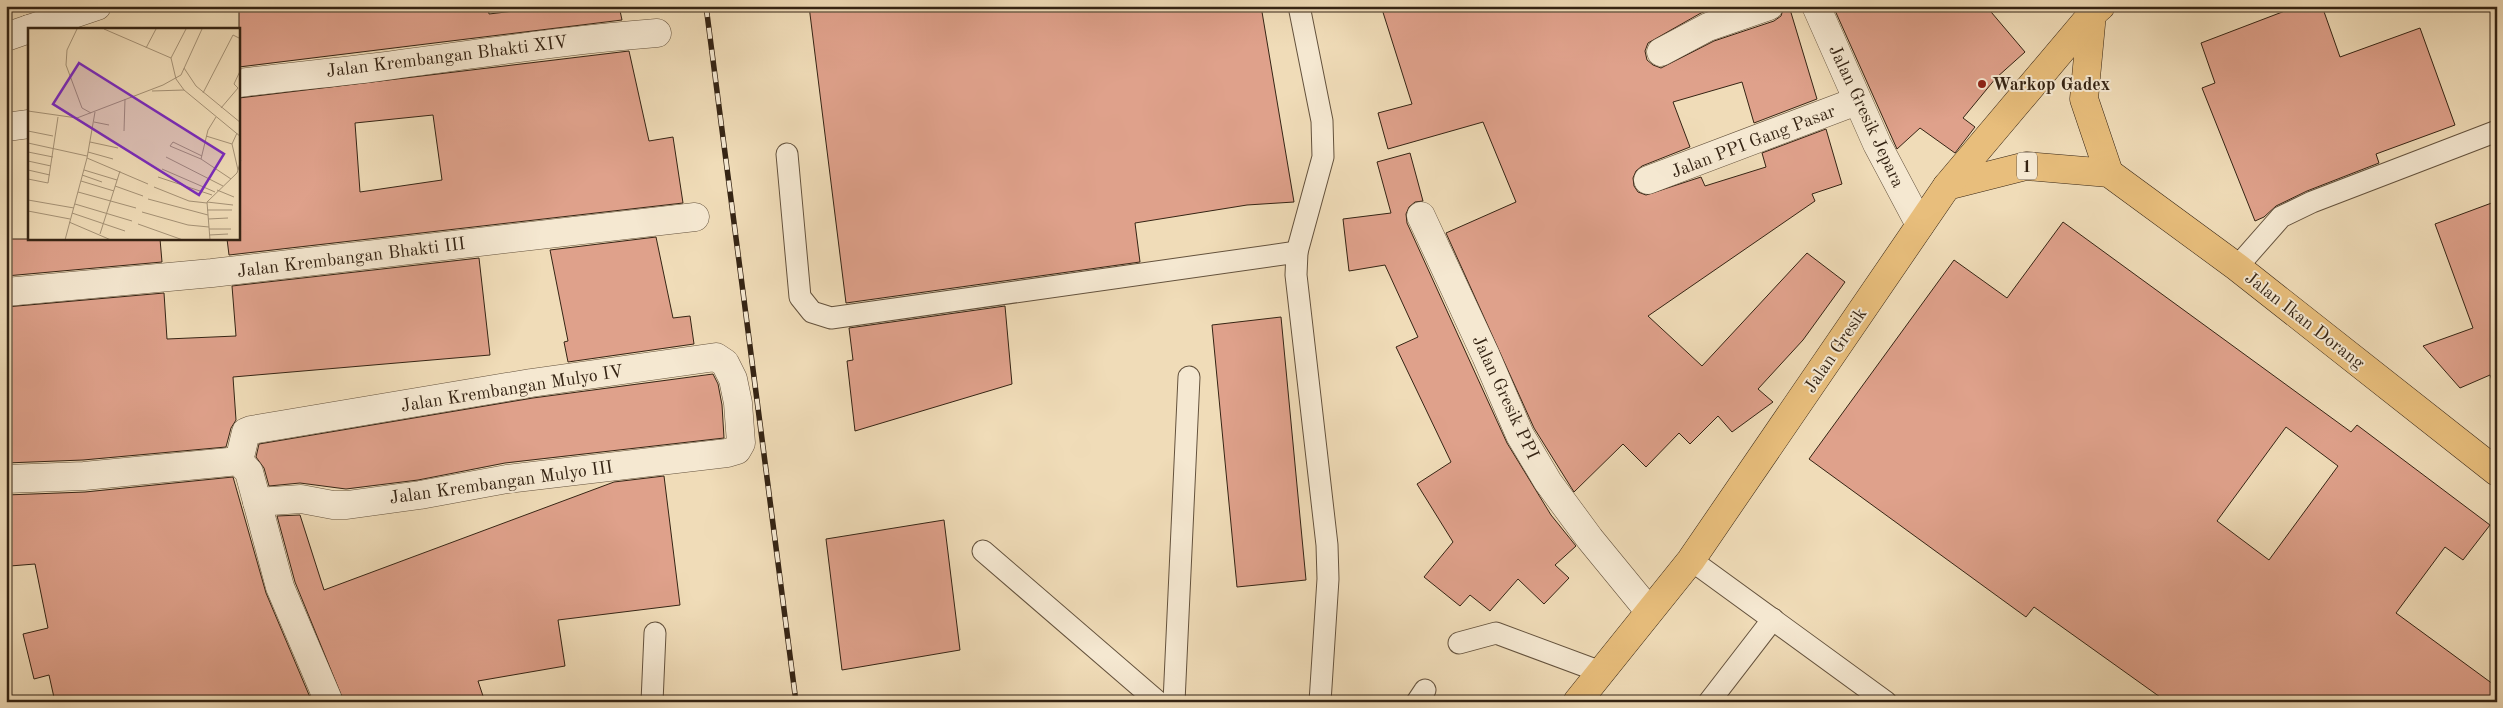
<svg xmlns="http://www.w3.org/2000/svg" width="2503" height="708" font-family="'Old Standard TT',serif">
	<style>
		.building { fill: #dfa18b; stroke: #352414; fill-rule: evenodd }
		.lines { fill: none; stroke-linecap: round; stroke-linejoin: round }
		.service-casing { stroke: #64523d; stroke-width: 23 }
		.minor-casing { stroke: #64523d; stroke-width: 29 }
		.trunk-casing { stroke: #352414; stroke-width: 29 }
		.service { stroke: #f5e8d1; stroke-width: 21 }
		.minor { stroke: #f5e8d1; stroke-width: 28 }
		.trunk { stroke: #e8be7c; stroke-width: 28 }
		.rail-casing { stroke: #352414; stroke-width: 5.5 }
		.rail { stroke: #f5e8d1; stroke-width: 4; stroke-dasharray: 11; stroke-linecap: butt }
		.poi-dot { fill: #8f2418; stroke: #f5e8d1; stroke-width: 2 }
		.labels { text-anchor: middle; stroke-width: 4; stroke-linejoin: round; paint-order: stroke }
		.shield { fill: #f5e8d1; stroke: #6f5f4d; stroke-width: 1 }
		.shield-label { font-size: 16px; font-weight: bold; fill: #352414 }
		.street-label { font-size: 18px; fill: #352414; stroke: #f5e8d1 }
		.poi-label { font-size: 18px; font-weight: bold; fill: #352414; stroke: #f5e8d1; text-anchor: start }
		.inset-road { fill: none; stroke: #a59276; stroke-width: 1 }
		.view { fill: #7b2cbf; fill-opacity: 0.15; stroke: #7b2cbf; stroke-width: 2.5 }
		.inset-edge { fill: none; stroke: #352414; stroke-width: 2.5 }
	</style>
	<rect width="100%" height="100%" fill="#f0dcb8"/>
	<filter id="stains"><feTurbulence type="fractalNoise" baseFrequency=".004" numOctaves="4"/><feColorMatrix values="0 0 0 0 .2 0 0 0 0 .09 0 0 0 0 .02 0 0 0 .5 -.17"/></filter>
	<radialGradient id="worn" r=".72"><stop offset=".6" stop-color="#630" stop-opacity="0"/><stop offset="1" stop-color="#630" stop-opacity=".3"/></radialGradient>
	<g class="building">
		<path d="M 239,6 L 488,6 L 489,14 L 556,6 L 619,6 L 622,20 L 239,67 Z"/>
		<path d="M 809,6 L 1261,6 L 1294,202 L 1247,205 L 1135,223 L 1140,262 L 846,303 Z"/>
		<path d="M 1381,6 L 1720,6 L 1701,13 L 1648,43 L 1645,51 L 1647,60 L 1653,65 L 1661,68 L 1714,41 L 1774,21 L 1781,16 L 1784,6 L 1789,6 L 1817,99 L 1754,123 L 1742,82 L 1673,102 L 1690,147 L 1642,166 L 1636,171 L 1633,178 L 1634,186 L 1638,192 L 1646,195 L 1701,177 L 1705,186 L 1766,167 L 1762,153 L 1826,129 L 1842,184 L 1812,194 L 1815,201 L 1648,316 L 1702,366 L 1807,253 L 1845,282 L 1803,340 L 1758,389 L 1773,402 L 1732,432 L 1718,416 L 1690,444 L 1679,433 L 1646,467 L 1623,444 L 1574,492 L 1534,428 L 1446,233 L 1516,202 L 1483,122 L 1388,149 L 1378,113 L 1412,104 Z"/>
		<path d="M 1833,6 L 1986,6 L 2025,52 L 1996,78 L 1963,118 L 1975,127 L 1955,153 L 1920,128 L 1897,149 Z"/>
		<path d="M 2298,6 L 2322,6 L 2340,57 L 2420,28 L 2455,125 L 2376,154 L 2379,163 L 2307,191 L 2276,206 L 2264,217 L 2255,221 L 2202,88 L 2215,83 L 2201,43 Z"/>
		<path d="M 629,51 L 649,141 L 673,137 L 683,203 L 229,255 L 227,239 L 239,239 L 239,98 ZM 433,115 L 442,180 L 360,192 L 355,123 Z"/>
		<path d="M 1410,153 L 1423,201 L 1415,202 L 1409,207 L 1406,214 L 1407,223 L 1507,443 L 1551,515 L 1576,546 L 1555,565 L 1569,578 L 1544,604 L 1518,579 L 1490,611 L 1470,595 L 1460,606 L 1424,577 L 1453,542 L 1417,484 L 1451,462 L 1396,347 L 1418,337 L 1385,265 L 1349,271 L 1343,219 L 1391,213 L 1377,162 Z"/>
		<path d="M 2497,201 L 2497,382 L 2493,383 L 2490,375 L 2460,388 L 2423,346 L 2473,328 L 2435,224 Z"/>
		<path d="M 2063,222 L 2351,432 L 2357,425 L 2490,525 L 2463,560 L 2445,547 L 2396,613 L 2497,687 L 2497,702 L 2167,702 L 2034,607 L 2026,617 L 1809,459 L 1954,260 L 2007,298 ZM 2286,427 L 2338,466 L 2269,560 L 2217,521 Z"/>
		<path d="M 656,237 L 673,318 L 690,316 L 694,344 L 568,362 L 564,342 L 568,341 L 550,250 Z"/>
		<path d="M 6,239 L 160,239 L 162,262 L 6,276 Z"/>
		<path d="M 479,258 L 490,355 L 233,377 L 236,420 L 231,428 L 226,447 L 83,460 L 6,463 L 6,307 L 164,293 L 167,339 L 236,336 L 232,286 Z"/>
		<path d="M 1005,306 L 1012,384 L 855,431 L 847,361 L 853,360 L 849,328 Z"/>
		<path d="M 1281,317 L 1306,580 L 1237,587 L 1212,325 Z"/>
		<path d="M 713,374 L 718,384 L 722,405 L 724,438 L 505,463 L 418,480 L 346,489 L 300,483 L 269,486 L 264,468 L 256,457 L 259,444 L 533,398 Z"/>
		<path d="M 664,476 L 680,605 L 558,620 L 565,666 L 478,681 L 485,702 L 344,702 L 295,582 L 277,516 L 300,515 L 324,590 L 614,482 Z"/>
		<path d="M 233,477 L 266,593 L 312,702 L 55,702 L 49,675 L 34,679 L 23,634 L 48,628 L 35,564 L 10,566 L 6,536 L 6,495 L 85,492 Z"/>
		<path d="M 944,520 L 960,650 L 842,670 L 826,539 Z"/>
	</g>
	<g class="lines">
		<g class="service-casing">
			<g id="service">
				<path d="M 1299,6 L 1322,121 L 1323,157 L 1297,252 L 1296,275 L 1327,545 L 1328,579 L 1320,702"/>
				<path d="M 787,154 L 800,297 L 812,312 L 831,318 L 1297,252"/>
				<path d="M 2237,267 L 2281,217 L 2312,202 L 2497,131"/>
				<path d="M 983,551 L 1158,702"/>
				<path d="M 1691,560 L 1886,702"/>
				<path d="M 1459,643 L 1496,633 L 1601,672"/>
				<path d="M 652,702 L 655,633"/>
				<path d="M 1174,702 L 1189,377"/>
				<path d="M 1417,702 L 1425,690"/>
				<path d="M 1709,702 L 1773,619"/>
			</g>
		</g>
		<g class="minor-casing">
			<g id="minor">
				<path d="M 1816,6 L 1877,144 L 1920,225"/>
				<path d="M 29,29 L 97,6"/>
				<path d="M 6,37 L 29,29"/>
				<path d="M 1661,52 L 1708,27 L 1769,6"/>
				<path d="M 239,83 C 285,77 332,73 378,67 C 471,55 563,40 657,33"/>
				<path d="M 6,127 L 29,124"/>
				<path d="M 1648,180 L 1857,101"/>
				<path d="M 1421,216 L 1486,356 L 1520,435 L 1548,482 L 1590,539 L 1649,611"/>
				<path d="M 6,292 L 212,273 L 695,217"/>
				<path d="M 239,461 L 246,432 L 251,430 L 531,383 L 716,357 L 725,363 L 733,379 L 738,403 L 741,443 L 737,450 L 727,453 L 507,479 L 420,495 L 347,505 L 333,505 L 301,499 L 257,502"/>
				<path d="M 6,479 L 84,476 L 239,461 L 249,472 L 280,587 L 329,702"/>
			</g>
		</g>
		<g class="trunk-casing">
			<g id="trunk">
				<path d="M 2092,14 L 2084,99 L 2109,173"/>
				<path d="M 1947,186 L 2026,166 L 2109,173 L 2237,267 L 2497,472"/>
				<path d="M 1577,702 L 1691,560 L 1947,186 L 2092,14 L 2101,6"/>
			</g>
		</g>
		<use href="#service" class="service"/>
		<use href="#minor" class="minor"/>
		<use href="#trunk" class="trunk"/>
		<g class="rail-casing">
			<path id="rail" d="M 706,6 L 796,702"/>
		</g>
		<use href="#rail" class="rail"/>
	</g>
	<circle class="poi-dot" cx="1982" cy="84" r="5"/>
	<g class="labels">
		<rect class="shield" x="2017" y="152.5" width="20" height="27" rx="4"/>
		<g class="shield-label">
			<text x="2027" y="172">1</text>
		</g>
		<g class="street-label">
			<text transform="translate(447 56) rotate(-7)" y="6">Jalan Krembangan Bhakti XIV</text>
			<text transform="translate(1867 116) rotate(65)" y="6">Jalan Gresik Jepara</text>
			<text transform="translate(1753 141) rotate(-21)" y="6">Jalan PPI Gang Pasar</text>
			<text transform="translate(351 257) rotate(-7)" y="6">Jalan Krembangan Bhakti III</text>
			<text transform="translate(2305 320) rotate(38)" y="6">Jalan Ikan Dorang</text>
			<text transform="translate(1835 350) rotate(-56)" y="6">Jalan Gresik</text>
			<text transform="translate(512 388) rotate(-9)" y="6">Jalan Krembangan Mulyo IV</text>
			<text transform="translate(1506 397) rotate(65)" y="6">Jalan Gresik PPI</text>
			<text transform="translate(501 482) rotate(-8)" y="6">Jalan Krembangan Mulyo III</text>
		</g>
		<g class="poi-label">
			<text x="1992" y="90">Warkop Gadex</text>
		</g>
	</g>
	<g transform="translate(28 28)">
		<rect width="212" height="212" fill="#f0dcb8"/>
		<path class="inset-road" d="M 49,1 L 39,22 L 38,37 L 54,80 L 63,85M 76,1 L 143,30M 118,20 L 128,1M 156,40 L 168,58 L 213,95M 148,51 L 156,62 L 213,109M 148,51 L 143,30 L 158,1M 124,63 L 156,62M 175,65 L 205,7 L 213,11M 193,80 L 210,60 L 206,56 L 213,41M 0,83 L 49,90 L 135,57 L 153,47 L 174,1M 188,89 L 180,102 L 173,131 L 203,151M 66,94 L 81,97M 0,103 L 25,108M 96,103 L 97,71M 209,105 L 204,116 L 210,142M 178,108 L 204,116M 62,114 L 90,120M 0,115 L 59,128M 0,124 L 25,129M 60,124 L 85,131M 138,129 L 195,158M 59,130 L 120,156M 173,131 L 142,118 L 145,114 L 174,128M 0,133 L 23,138M 134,141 L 187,164M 0,142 L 22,147M 56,142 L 89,152M 54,147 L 74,154M 130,149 L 184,167M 0,151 L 20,155 L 30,89M 53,153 L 86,163M 87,158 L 115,168M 126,159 L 161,173 L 179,175M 189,162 L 206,169M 50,164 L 108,180M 120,171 L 180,187M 0,172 L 46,180M 179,174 L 205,177M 47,176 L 104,193M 179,182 L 204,182M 0,183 L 42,191M 114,184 L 160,197 L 181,199M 44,185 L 97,203M 180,191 L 200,190M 41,194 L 83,212M 110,196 L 155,212M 181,201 L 203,201M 72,206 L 92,143M 181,207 L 200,206M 37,212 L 59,130 L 67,84M 182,212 L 179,174 L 209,145 L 213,132"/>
		<path class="view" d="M 51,35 L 196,126 L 171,167 L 25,76 Z"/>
		<rect width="212" height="212" class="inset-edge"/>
	</g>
	<rect width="2503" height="708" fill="none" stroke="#f0dcb8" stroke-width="25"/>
	<rect x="8" y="8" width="2488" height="693" fill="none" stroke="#352414" stroke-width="2.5"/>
	<rect x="12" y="12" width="2478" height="683" fill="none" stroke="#352414"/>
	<rect width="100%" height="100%" filter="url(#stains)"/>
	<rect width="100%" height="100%" fill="url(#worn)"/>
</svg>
